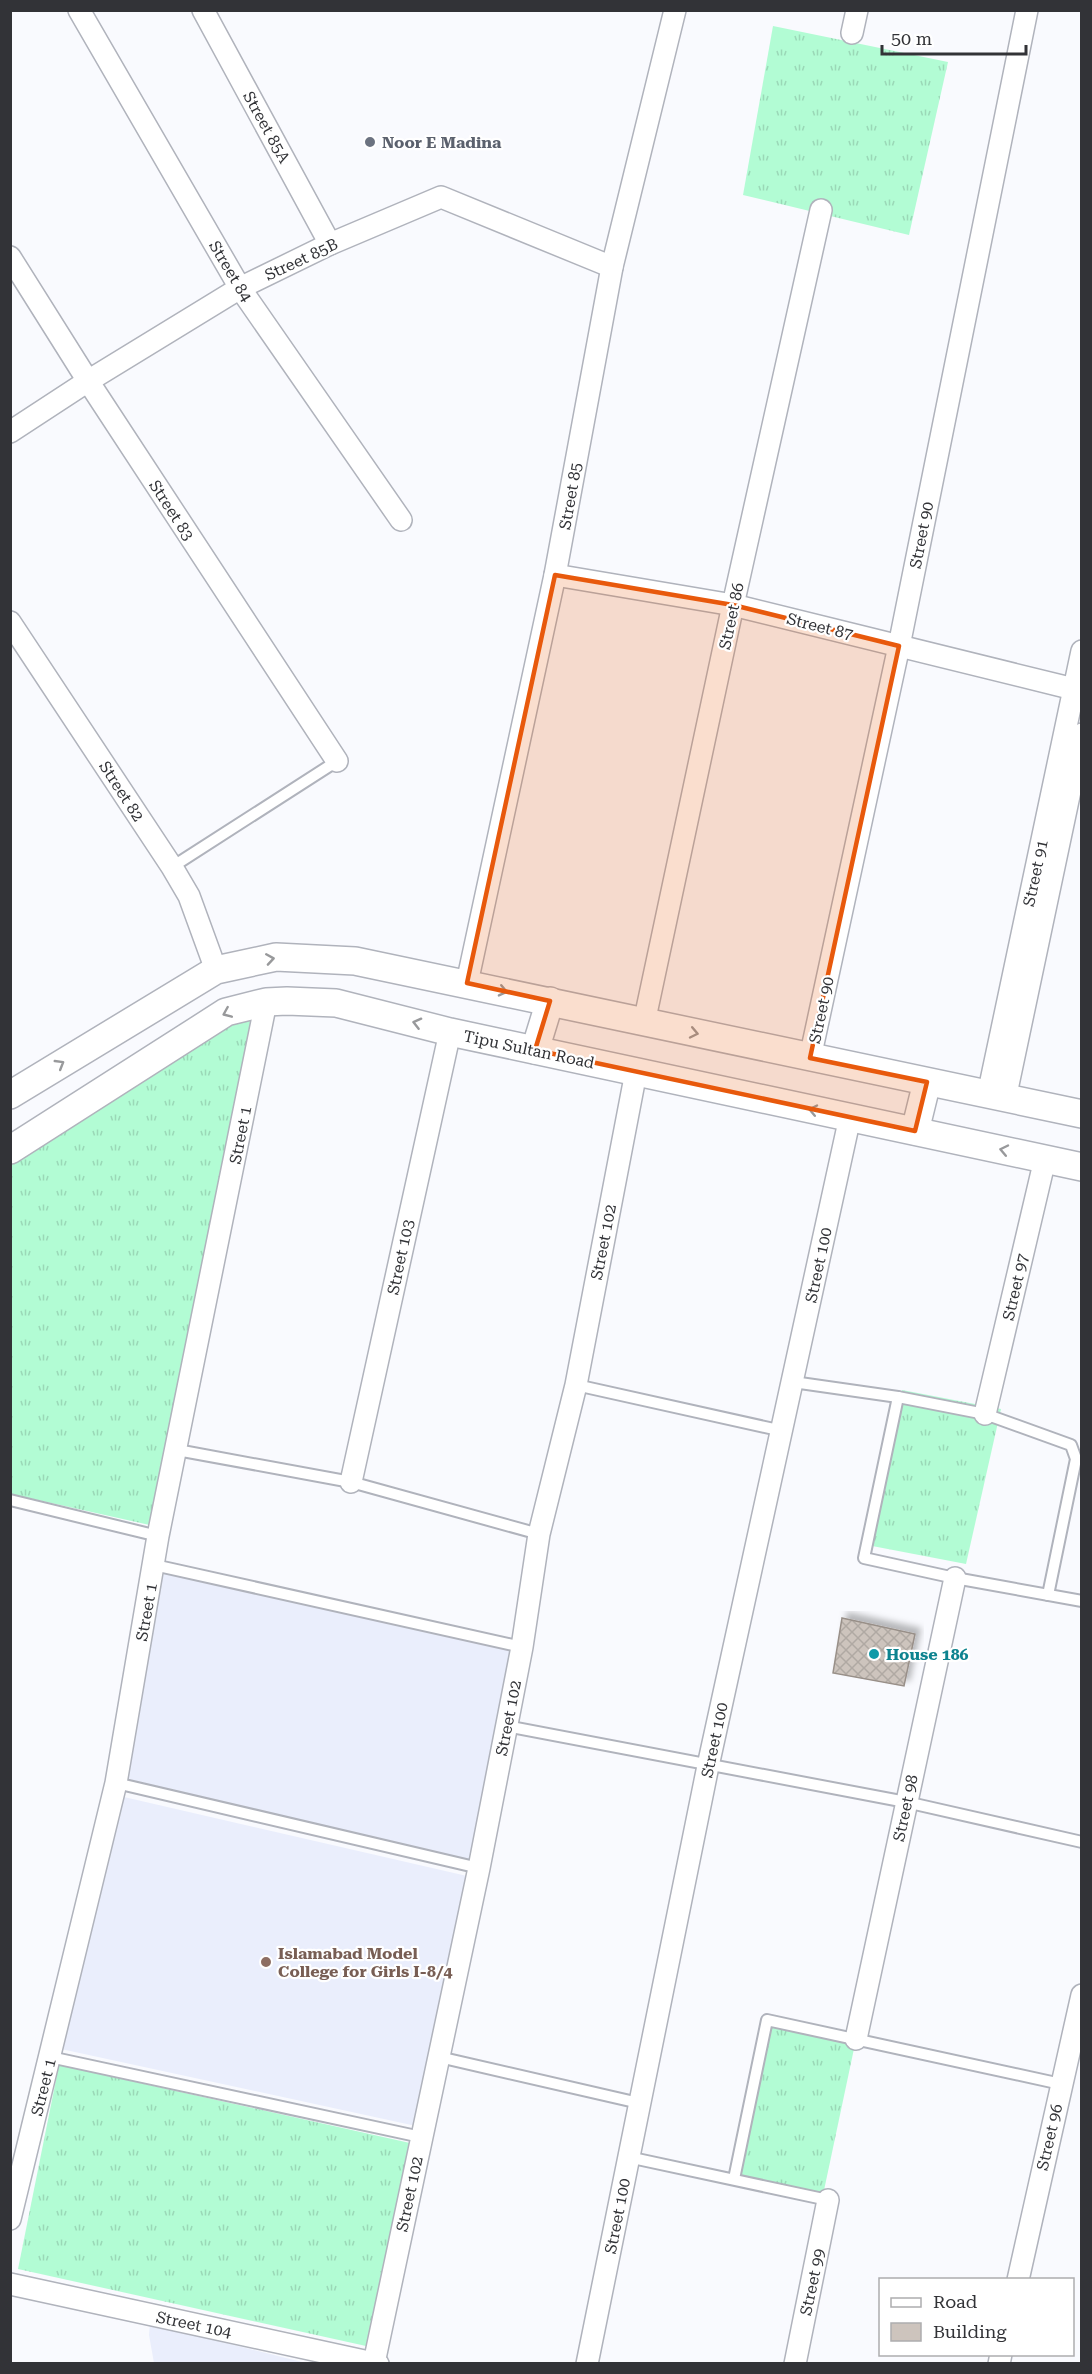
<svg xmlns="http://www.w3.org/2000/svg" width="1092" height="2374" font-family="'Roboto Serif',serif">
	<style>
		.built { fill: #eaeefc }
		.grass { fill: url(#grass-tufts) }
		.building { fill: url(#building-cross-hatch); stroke: #988f88; stroke-width: 1.5; filter: url(#shadow) }
		.lines { fill: none; stroke-linecap: round; stroke-linejoin: round }
		.service-casing { stroke: #b0b3bc; stroke-width: 14 }
		.minor-casing { stroke: #b0b3bc; stroke-width: 24 }
		.tertiary-casing { stroke: #b0b3bc; stroke-width: 30 }
		.service { stroke: #fff; stroke-width: 10 }
		.minor { stroke: #fff; stroke-width: 21 }
		.tertiary { stroke: #fff; stroke-width: 27 }
		.oneway { stroke: #98999b }
		.marked { fill: #e8590c; fill-opacity: 0.2; stroke: #e8590c; stroke-width: 4.5; stroke-linejoin: round }
		.worship-dot { fill: #6b7280; stroke: #fff; stroke-width: 2 }
		.culture-dot { fill: #0f9aa8; stroke: #fff; stroke-width: 2 }
		.education-dot { fill: #8d6e63; stroke: #fff; stroke-width: 2 }
		.labels { text-anchor: middle; stroke-width: 4.5; stroke-linejoin: round; paint-order: stroke }
		.street-label { font-size: 16px; fill: #323337; stroke: #fff }
		.worship-label { font-size: 16px; font-weight: bold; fill: #5b616d; stroke: #fff; text-anchor: start }
		.culture-label { font-size: 16px; font-weight: bold; fill: #0d838f; stroke: #fff; text-anchor: start }
		.education-label { font-size: 16px; font-weight: bold; fill: #785e54; stroke: #fff; text-anchor: start }
	</style>
	<defs>
		<pattern id="grass-tufts" width="24" height="20" patternUnits="userSpaceOnUse" patternTransform="scale(1.5)"><rect width="24" height="20" fill="#b2fcd4"/><path d="M3 7l-1-3M5 7V3M7 7l1-3M15 17l-1-3M17 17v-4M19 17l1-3" fill="none" stroke="#9ad8b7"/></pattern>
		<pattern id="building-cross-hatch" width="8" height="8" patternUnits="userSpaceOnUse" patternTransform="scale(1.5)"><rect width="8" height="8" fill="#cdc4bd"/><path d="M0 0l8 8M0 8l8-8" fill="none" stroke="#b0a9a3"/></pattern>
		<filter id="shadow"><feDropShadow dx="5.5" dy="-5.5" stdDeviation="3" flood-color="#0004"/></filter>
	</defs>
	<rect width="100%" height="100%" fill="#f9fafe"/>
	<g class="built">
		<path d="M 164,1571 L 522,1642 L 475,1862 L 124,1778 Z"/>
		<path d="M 124,1797 L 467,1876 L 416,2126 L 61,2049 Z"/>
		<path d="M 150,2324 L 306,2363 L 154,2363 L 149,2335 Z"/>
	</g>
	<g class="grass">
		<path d="M 773,26 L 948,62 L 909,235 L 743,195 Z"/>
		<path d="M 258,1011 L 154,1526 L 11,1494 L 11,1164 L 226,1021 Z"/>
		<path d="M 902,1390 L 1001,1409 L 966,1564 L 867,1545 Z"/>
		<path d="M 769,2025 L 855,2044 L 823,2195 L 737,2176 Z"/>
		<path d="M 59,2065 L 410,2143 L 366,2346 L 18,2269 Z"/>
	</g>
	<path class="building" d="M 842,1618 L 915,1634 L 904,1686 L 833,1673 Z"/>
	<g class="lines">
		<g class="service-casing">
			<g id="service">
				<path d="M 172,867 L 337,761"/>
				<path d="M 793,1382 L 898,1397 L 985,1414 L 1071,1445 L 1076,1459 L 1048,1595"/>
				<path d="M 576,1385 L 783,1431"/>
				<path d="M 898,1397 L 864,1558 L 955,1578 L 1082,1601"/>
				<path d="M 177,1450 L 351,1482 L 539,1534"/>
				<path d="M 10,1500 L 158,1536"/>
				<path d="M 154,1565 L 522,1647"/>
				<path d="M 506,1726 L 906,1802 L 1082,1842"/>
				<path d="M 116,1783 L 479,1868"/>
				<path d="M 50,2057 L 421,2137"/>
				<path d="M 439,2057 L 639,2103"/>
				<path d="M 628,2157 L 828,2200"/>
				<path d="M 734,2179 L 767,2020 L 1061,2084"/>
			</g>
		</g>
		<g class="minor-casing">
			<g id="minor">
				<path d="M 79,10 L 240,288 L 401,520"/>
				<path d="M 203,10 L 330,244"/>
				<path d="M 852,33 L 857,10"/>
				<path d="M 10,257 L 88,381 L 337,761"/>
				<path d="M 10,432 L 88,381 L 240,288 L 330,244 L 441,197 L 612,267"/>
				<path d="M 555,575 L 733,605 L 1082,691"/>
				<path d="M 10,622 L 172,867 L 189,896 L 216,970"/>
				<path d="M 467,983 L 555,575 L 612,267 L 675,10"/>
				<path d="M 644,1023 L 733,605 L 821,210"/>
				<path d="M 810,1058 L 899,646 L 1027,10"/>
				<path d="M 988,1095 L 1082,651"/>
				<path d="M 1005,1099 L 1082,734"/>
				<path d="M 985,1414 L 1045,1159"/>
				<path d="M 351,1482 L 450,1032"/>
				<path d="M 856,2039 L 955,1578"/>
				<path d="M 10,2219 L 116,1783 L 158,1536 L 266,1002"/>
				<path d="M 1018,2280 L 1082,1995"/>
				<path d="M 10,2284 L 378,2364"/>
				<path d="M 374,2363 L 479,1868 L 522,1647 L 539,1534 L 576,1385 L 636,1072"/>
				<path d="M 587,2364 L 708,1766 L 850,1117"/>
				<path d="M 795,2364 L 828,2200"/>
				<path d="M 999,2364 L 1001,2354"/>
			</g>
		</g>
		<g class="tertiary-casing">
			<g id="tertiary">
				<path d="M 535,1050 L 550,1001"/>
				<path d="M 10,1095 L 216,970 L 276,957 L 355,961 L 1082,1114"/>
				<path d="M 915,1131 L 927,1082"/>
				<path d="M 10,1150 L 226,1012 L 266,1002 L 287,1001 L 336,1003 L 450,1032 L 1082,1167"/>
			</g>
		</g>
		<use href="#service" class="service"/>
		<use href="#minor" class="minor"/>
		<use href="#tertiary" class="tertiary"/>
	</g>
	<defs><path id="oneway-chevron" d="M-2-3.5L2.5 0L-2 3.5" fill="none" stroke-width="1.6" stroke-linecap="round" stroke-linejoin="round" transform="scale(1.5)"/></defs>
	<g class="oneway">
		<use href="#oneway-chevron" transform="translate(270 959) rotate(-9)"/>
		<use href="#oneway-chevron" transform="translate(503 991) rotate(13)"/>
		<use href="#oneway-chevron" transform="translate(227 1013) rotate(157)"/>
		<use href="#oneway-chevron" transform="translate(417 1023) rotate(-166)"/>
		<use href="#oneway-chevron" transform="translate(694 1033) rotate(12)"/>
		<use href="#oneway-chevron" transform="translate(60 1064) rotate(-31)"/>
		<use href="#oneway-chevron" transform="translate(813 1110) rotate(-168)"/>
		<use href="#oneway-chevron" transform="translate(1004 1150) rotate(-168)"/>
	</g>
	<path class="marked" d="M 555,575 L 733,605 L 899,646 L 810,1058 L 927,1082 L 915,1131 L 535,1050 L 550,1001 L 467,983 Z"/>
	<circle class="worship-dot" cx="370" cy="142" r="6"/>
	<circle class="culture-dot" cx="874" cy="1654" r="6"/>
	<circle class="education-dot" cx="266" cy="1962" r="6"/>
	<g class="labels">
		<g class="street-label">
			<text transform="translate(267 127) rotate(61)" y="6">Street 85A</text>
			<text transform="translate(301 259) rotate(-25)" y="6">Street 85B</text>
			<text transform="translate(231 271) rotate(59)" y="6">Street 84</text>
			<text transform="translate(570 496) rotate(-80)" y="6">Street 85</text>
			<text transform="translate(172 510) rotate(57)" y="6">Street 83</text>
			<text transform="translate(921 535) rotate(-79)" y="6">Street 90</text>
			<text transform="translate(731 616) rotate(-78)" y="6">Street 86</text>
			<text transform="translate(820 626) rotate(14)" y="6">Street 87</text>
			<text transform="translate(122 791) rotate(57)" y="6">Street 82</text>
			<text transform="translate(1035 873) rotate(-78)" y="6">Street 91</text>
			<text transform="translate(821 1010) rotate(-78)" y="6">Street 90</text>
			<text transform="translate(529 1049) rotate(12)" y="6">Tipu Sultan Road</text>
			<text transform="translate(240 1135) rotate(-79)" y="6">Street 1</text>
			<text transform="translate(603 1242) rotate(-79)" y="6">Street 102</text>
			<text transform="translate(400 1257) rotate(-78)" y="6">Street 103</text>
			<text transform="translate(818 1265) rotate(-78)" y="6">Street 100</text>
			<text transform="translate(1015 1287) rotate(-77)" y="6">Street 97</text>
			<text transform="translate(146 1612) rotate(-80)" y="6">Street 1</text>
			<text transform="translate(508 1718) rotate(-79)" y="6">Street 102</text>
			<text transform="translate(714 1740) rotate(-78)" y="6">Street 100</text>
			<text transform="translate(905 1808) rotate(-78)" y="6">Street 98</text>
			<text transform="translate(43 2087) rotate(-76)" y="6">Street 1</text>
			<text transform="translate(1049 2137) rotate(-77)" y="6">Street 96</text>
			<text transform="translate(409 2194) rotate(-78)" y="6">Street 102</text>
			<text transform="translate(617 2216) rotate(-79)" y="6">Street 100</text>
			<text transform="translate(812 2282) rotate(-78)" y="6">Street 99</text>
			<text transform="translate(194 2324) rotate(12)" y="6">Street 104</text>
		</g>
		<g class="worship-label">
			<text x="382" y="148">Noor E Madina</text>
		</g>
		<g class="culture-label">
			<text x="886" y="1660">House 186</text>
		</g>
		<g class="education-label">
			<text x="278" y="1959">Islamabad Model<tspan x="278" dy="18">College for Girls I-8/4</tspan></text>
		</g>
	</g>
	<rect width="1092" height="2374" fill="none" stroke="#323337" stroke-width="24"/>
	<rect x="879" y="2278" width="195" height="78" fill="#ffffff" stroke="#adadaf" stroke-width="1.5"/>
	<rect x="891" y="2298" width="30" height="9" fill="#ffffff" stroke="#adadaf" stroke-width="1.5"/>
	<text x="933" y="2308" font-size="18" fill="#323337">Road</text>
	<rect x="891" y="2323" width="30" height="18" fill="#cdc4bd" stroke="#adadaf" stroke-width="1.5"/>
	<text x="933" y="2338" font-size="18" fill="#323337">Building</text>
	<path d="M882 45v9h144v-9" fill="none" stroke="#323337" stroke-width="3"/>
	<text x="891" y="45" font-size="18" fill="#323337" stroke="#ffffff" stroke-width="4.5" paint-order="stroke">50 m</text>
</svg>
